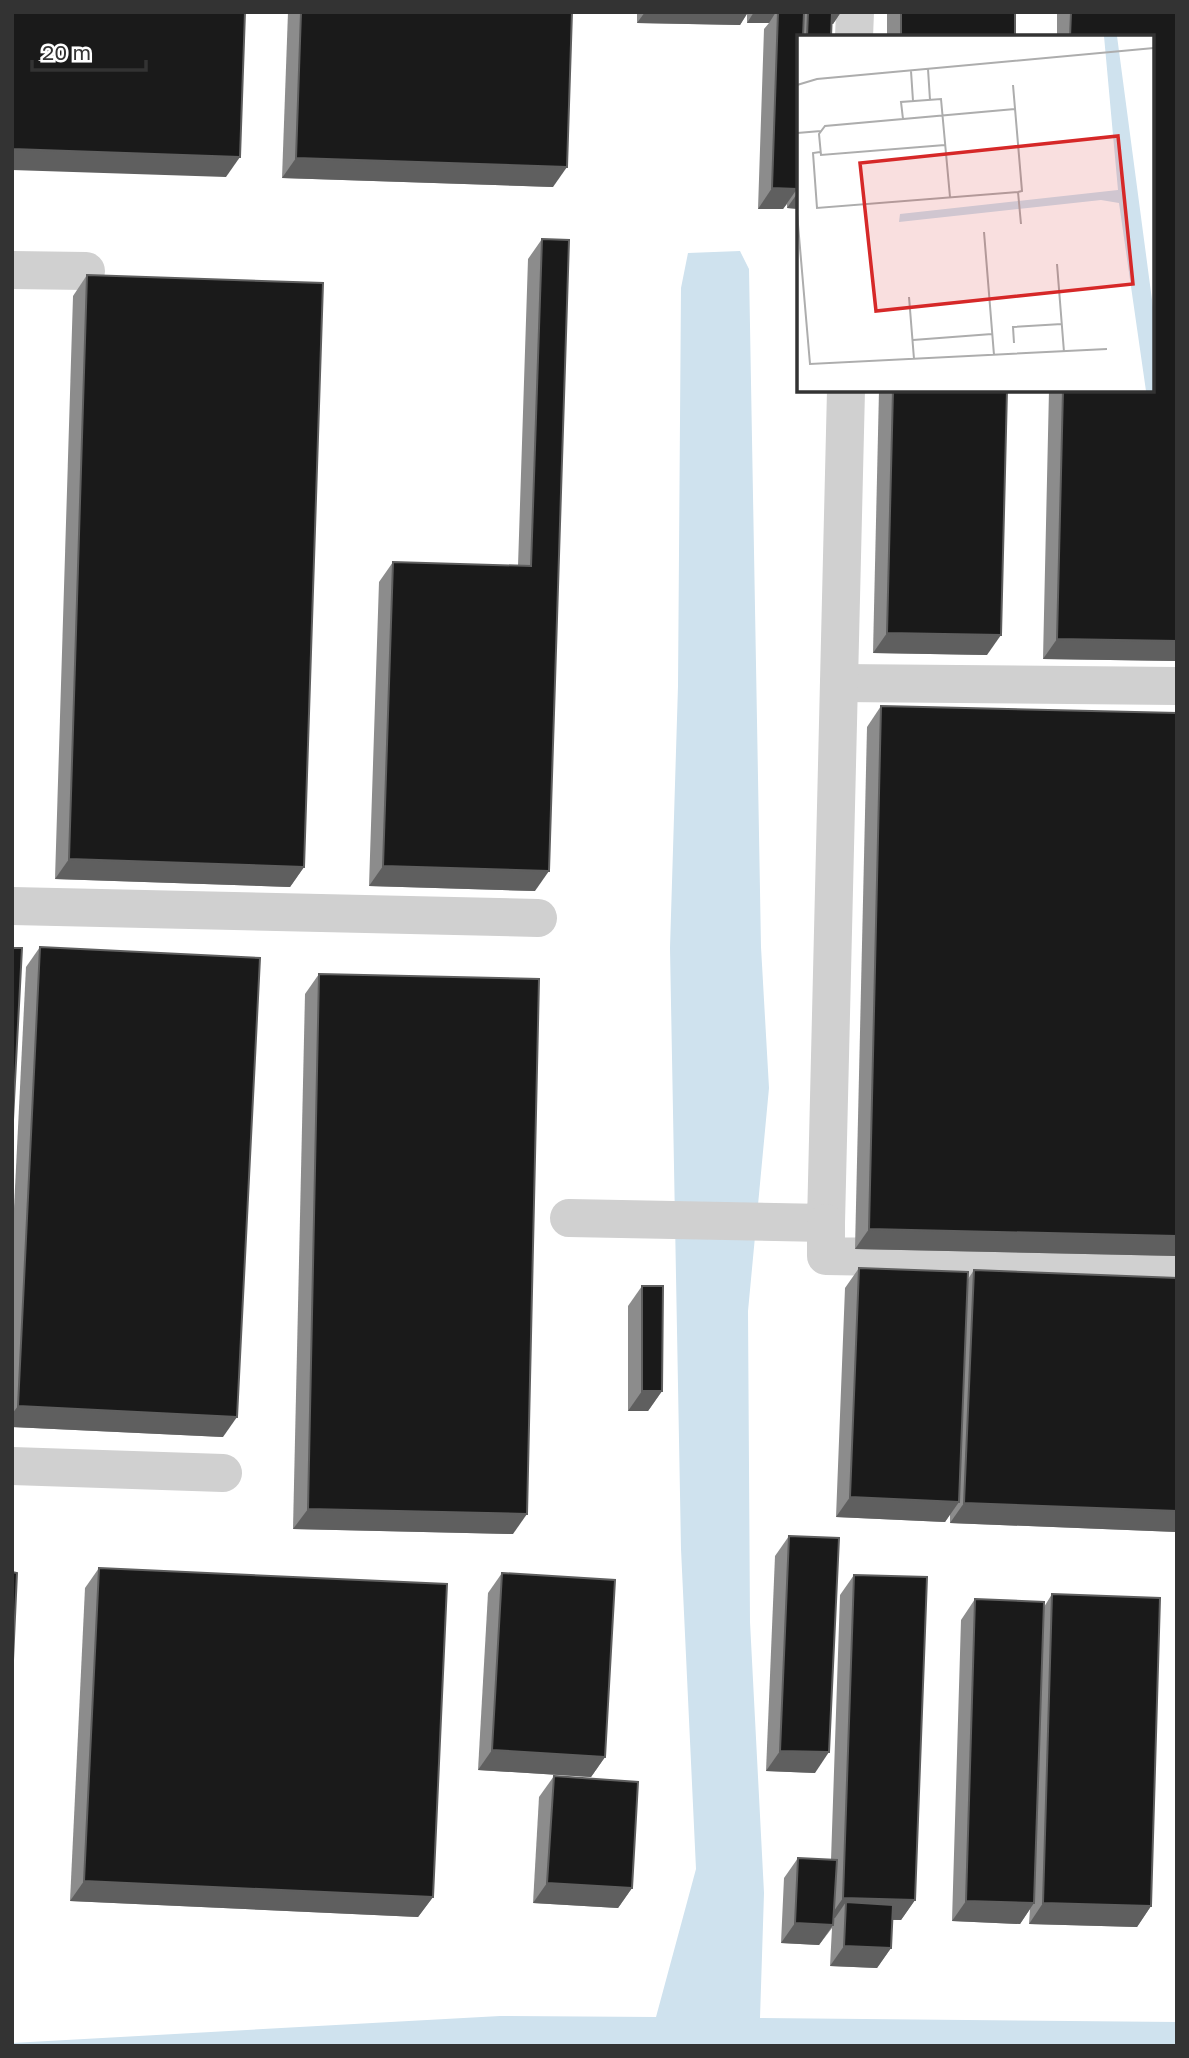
<svg xmlns="http://www.w3.org/2000/svg" width="1189" height="2058" font-family="'Golos Text',sans-serif">
	<style>
		.water { fill: #cfe2ee }
		.lines { fill: none; stroke-linecap: round; stroke-linejoin: round }
		.minor { stroke: #d0d0d0; stroke-width: 38 }
		.wall { fill: #8c8c8c }
		.shaded-wall { fill: #5f5f5f }
		.building { fill: #1a1a1a; stroke: #5f5f5f; stroke-width: 2 }
		.inset-road { fill: none; stroke: #adadad; stroke-width: 2 }
		.view { fill: #d62828; fill-opacity: 0.15; stroke: #d62828; stroke-width: 3.5 }
		.inset-edge { fill: none; stroke: #333; stroke-width: 3.5 }
	</style>
	<rect width="100%" height="100%" fill="#fff"/>
	<path class="water" d="M 740,251 L 749,269 L 761,947 L 769,1088 L 748,1311 L 750,1622 L 764,1893 L 760,2018 L 1177,2022 L 1177,2046 L 12,2046 L 12,2043 L 500,2016 L 656,2017 L 696,1869 L 681,1549 L 670,948 L 678,686 L 681,288 L 688,253 Z"/>
	<g class="lines">
		<g class="minor">
			<path d="M 854,37 L 855,12"/>
			<path d="M 12,270 L 86,271"/>
			<path d="M 839,683 L 1177,686"/>
			<path d="M 12,906 L 538,918"/>
			<path d="M 569,1218 L 826,1223 L 846,390"/>
			<path d="M 826,1223 L 826,1256 L 1177,1262"/>
			<path d="M 12,1466 L 223,1473"/>
		</g>
	</g>
	<g class="wall">
		<path d="M 288,12 L 572,12 L 553,187 L 282,178 Z"/>
		<path d="M 637,12 L 841,12 L 833,24 L 832,24 L 831,37 L 799,37 L 799,209 L 787,208 L 787,204 L 783,209 L 758,209 L 764,29 L 769,23 L 747,23 L 747,14 L 740,25 L 637,23 Z"/>
		<rect x="887" y="12" width="128" height="25"/>
		<path d="M 1057,12 L 1177,12 L 1177,661 L 1043,659 L 1049,390 L 1152,390 L 1152,37 L 1057,37 Z"/>
		<path d="M 542,239 L 535,891 L 369,886 L 379,582 L 393,562 L 518,566 L 528,259 Z"/>
		<path d="M 87,275 L 304,867 L 290,887 L 55,879 L 73,296 Z"/>
		<path d="M 879,390 L 1007,390 L 987,655 L 873,653 Z"/>
		<path d="M 881,706 L 1177,1256 L 855,1249 L 867,727 Z"/>
		<path d="M 40,947 L 223,1437 L 12,1427 L 12,1248 L 26,967 Z"/>
		<path d="M 319,974 L 513,1534 L 293,1529 L 305,994 Z"/>
		<path d="M 859,1268 L 968,1279 L 974,1270 L 1177,1278 L 1177,1532 L 950,1523 L 950,1514 L 945,1522 L 836,1517 L 845,1288 Z"/>
		<path d="M 642,1286 L 662,1391 L 648,1411 L 628,1411 L 628,1306 Z"/>
		<path d="M 789,1536 L 815,1773 L 766,1771 L 775,1556 Z"/>
		<path d="M 99,1568 L 433,1897 L 418,1917 L 70,1901 L 85,1588 Z"/>
		<path d="M 502,1573 L 605,1757 L 591,1777 L 478,1770 L 488,1593 Z"/>
		<path d="M 854,1575 L 915,1900 L 901,1920 L 892,1920 L 891,1948 L 877,1968 L 830,1966 L 832,1928 L 819,1945 L 781,1943 L 784,1878 L 798,1858 L 831,1860 L 840,1595 Z"/>
		<path d="M 1052,1594 L 1151,1906 L 1137,1927 L 1029,1924 L 1030,1909 L 1020,1924 L 952,1921 L 961,1620 L 975,1599 L 1044,1607 Z"/>
		<path d="M 554,1776 L 632,1888 L 618,1908 L 533,1903 L 539,1797 Z"/>
	</g>
	<g class="shaded-wall">
		<path d="M 645,12 L 748,12 L 740,25 L 637,23 Z"/>
		<path d="M 754,12 L 776,12 L 769,23 L 747,23 Z"/>
		<path d="M 808,12 L 841,12 L 833,24 L 807,23 Z"/>
		<path d="M 12,149 L 240,157 L 226,177 L 12,170 Z"/>
		<path d="M 296,158 L 567,167 L 553,187 L 282,178 Z"/>
		<path d="M 772,188 L 797,189 L 783,209 L 758,209 Z"/>
		<path d="M 799,191 L 799,209 L 787,208 Z"/>
		<path d="M 887,633 L 1001,635 L 987,655 L 873,653 Z"/>
		<path d="M 1057,639 L 1177,641 L 1177,661 L 1043,659 Z"/>
		<path d="M 69,859 L 304,867 L 290,887 L 55,879 Z"/>
		<path d="M 383,866 L 549,871 L 535,891 L 369,886 Z"/>
		<path d="M 869,1229 L 1177,1236 L 1177,1256 L 855,1249 Z"/>
		<path d="M 642,1391 L 662,1391 L 648,1411 L 628,1411 Z"/>
		<path d="M 18,1406 L 237,1417 L 223,1437 L 12,1427 L 12,1414 Z"/>
		<path d="M 850,1497 L 959,1502 L 945,1522 L 836,1517 Z"/>
		<path d="M 964,1503 L 1177,1511 L 1177,1532 L 950,1523 Z"/>
		<path d="M 308,1509 L 527,1514 L 513,1534 L 293,1529 Z"/>
		<path d="M 492,1750 L 605,1757 L 591,1777 L 478,1770 Z"/>
		<path d="M 780,1751 L 829,1752 L 815,1773 L 766,1771 Z"/>
		<path d="M 84,1881 L 433,1897 L 418,1917 L 70,1901 Z"/>
		<path d="M 547,1883 L 632,1888 L 618,1908 L 533,1903 Z"/>
		<path d="M 843,1898 L 915,1900 L 901,1920 L 845,1919 L 846,1902 L 835,1918 L 829,1918 Z"/>
		<path d="M 966,1901 L 1034,1903 L 1020,1924 L 952,1921 Z"/>
		<path d="M 1043,1903 L 1151,1906 L 1137,1927 L 1029,1924 Z"/>
		<path d="M 795,1923 L 833,1925 L 819,1945 L 781,1943 Z"/>
		<path d="M 844,1946 L 891,1948 L 877,1968 L 830,1966 Z"/>
	</g>
	<g class="building">
		<path d="M 12,12 L 245,12 L 240,157 L 12,149 Z"/>
		<path d="M 301,12 L 572,12 L 567,167 L 296,158 Z"/>
		<path d="M 778,12 L 804,12 L 803,37 L 799,37 L 799,141 L 797,189 L 772,188 Z"/>
		<path d="M 808,12 L 832,12 L 831,37 L 807,37 Z"/>
		<rect x="901" y="12" width="114" height="25"/>
		<path d="M 1071,12 L 1177,12 L 1177,641 L 1057,639 L 1063,390 L 1152,390 L 1152,37 L 1070,37 Z"/>
		<path d="M 542,239 L 569,240 L 549,871 L 383,866 L 393,562 L 531,566 Z"/>
		<path d="M 87,275 L 323,283 L 304,867 L 69,859 Z"/>
		<path d="M 893,390 L 1007,390 L 1001,635 L 887,633 Z"/>
		<path d="M 881,706 L 1177,713 L 1177,1236 L 869,1229 Z"/>
		<path d="M 40,947 L 260,958 L 237,1417 L 18,1406 Z"/>
		<path d="M 12,948 L 22,948 L 12,1139 Z"/>
		<path d="M 319,974 L 539,979 L 527,1514 L 308,1509 Z"/>
		<path d="M 859,1268 L 968,1272 L 959,1502 L 850,1497 Z"/>
		<path d="M 974,1270 L 1177,1278 L 1177,1511 L 964,1503 Z"/>
		<path d="M 642,1286 L 663,1286 L 662,1391 L 642,1391 Z"/>
		<path d="M 789,1536 L 839,1538 L 829,1752 L 780,1751 Z"/>
		<path d="M 99,1568 L 447,1584 L 433,1897 L 84,1881 Z"/>
		<path d="M 12,1572 L 17,1573 L 12,1682 Z"/>
		<path d="M 502,1573 L 615,1580 L 605,1757 L 492,1750 Z"/>
		<path d="M 854,1575 L 927,1577 L 915,1900 L 843,1898 Z"/>
		<path d="M 1052,1594 L 1160,1598 L 1151,1906 L 1043,1903 Z"/>
		<path d="M 975,1599 L 1044,1602 L 1034,1903 L 966,1901 Z"/>
		<path d="M 554,1776 L 638,1782 L 632,1888 L 547,1883 Z"/>
		<path d="M 798,1858 L 837,1860 L 833,1925 L 795,1923 Z"/>
		<path d="M 846,1902 L 893,1905 L 891,1948 L 844,1946 Z"/>
	</g>
	<g transform="translate(797 35)">
		<rect width="357" height="357" fill="#fff"/>
		<path d="M 307,1 L 320,1 L 357,280 L 357,356 L 349,356 L 322,168 L 304,165 L 102,187 L 103,179 L 321,155 Z" fill="#cfe2ee"/>
		<path class="inset-road" d="M 131,34 L 133,65M 114,36 L 116,66M 0,50 L 20,44 L 357,13M 216,50 L 225,156 L 221,157M 106,84 L 104,67 L 144,64 L 153,162M 0,98 L 24,96M 148,110 L 24,120 L 22,99 L 28,91 L 218,74M 23,117 L 16,118 L 20,173 L 221,157 L 224,189M 0,178 L 13,329 L 310,314M 187,197 L 197,320M 260,229 L 267,317M 112,262 L 117,324M 116,305 L 195,299M 217,308 L 216,292 L 265,289"/>
		<path class="view" d="M 321,101 L 336,249 L 79,276 L 63,128 Z"/>
		<rect width="357" height="357" class="inset-edge"/>
	</g>
	<rect width="1189" height="2058" fill="none" stroke="#333333" stroke-width="28"/>
	<path d="M32 60v10h114v-10" fill="none" stroke="#333333" stroke-width="3.5"/>
	<text x="42" y="60" font-size="21" fill="#333333" stroke="#ffffff" stroke-width="5" paint-order="stroke">20 m</text>
</svg>
